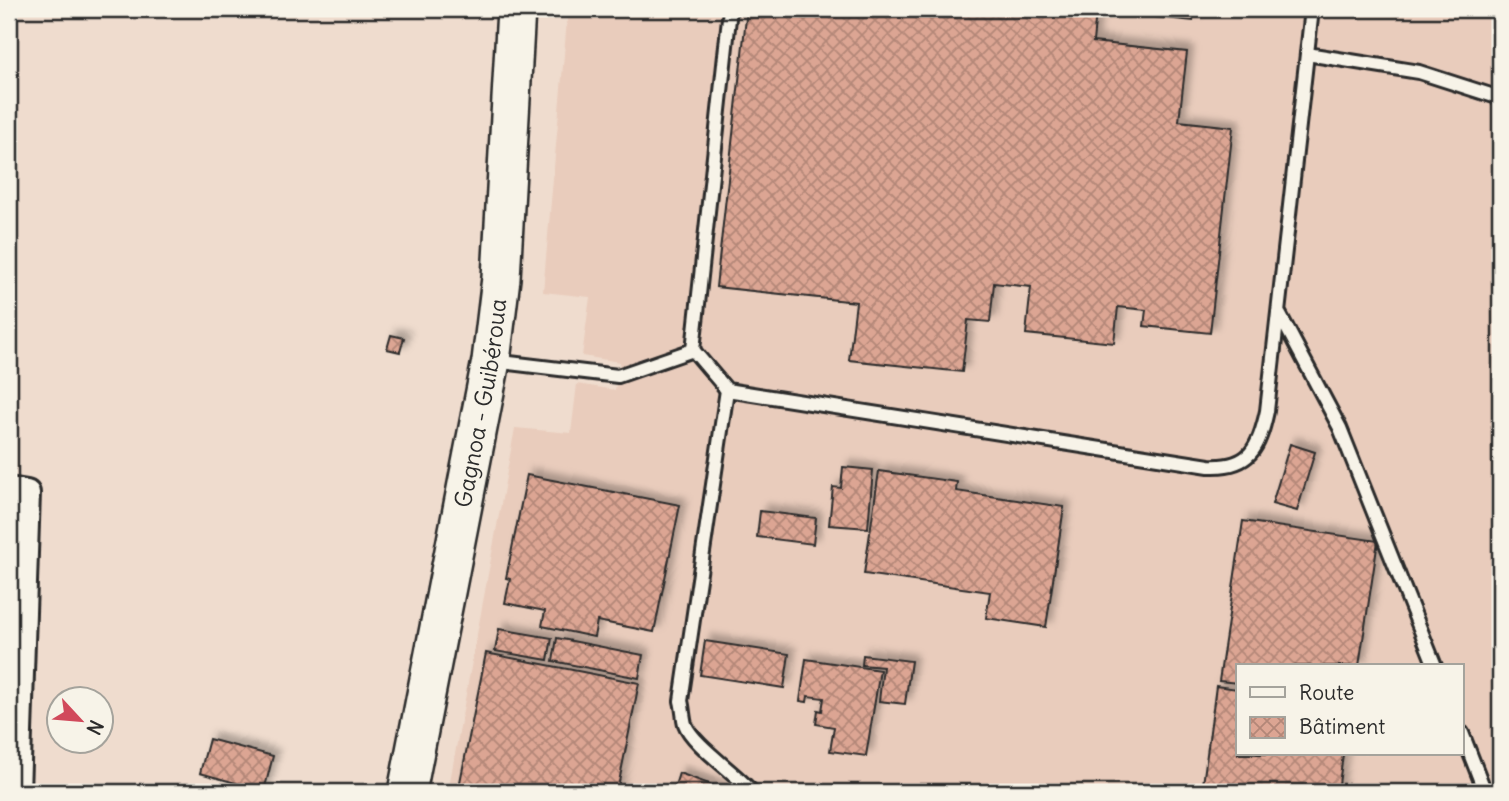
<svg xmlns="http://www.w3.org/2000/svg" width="1509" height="801" font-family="Delius,sans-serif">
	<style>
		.built { fill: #e9ccbc; fill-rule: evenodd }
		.building { fill: url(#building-cross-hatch); stroke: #2b2b2b; stroke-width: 2; filter: url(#shadow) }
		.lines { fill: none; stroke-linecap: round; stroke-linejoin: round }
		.service-casing { stroke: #2b2b2b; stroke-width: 18 }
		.minor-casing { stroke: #2b2b2b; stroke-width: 30 }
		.primary-casing { stroke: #2b2b2b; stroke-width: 42 }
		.service { stroke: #f7f3e8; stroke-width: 12 }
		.minor { stroke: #f7f3e8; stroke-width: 24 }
		.primary { stroke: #f7f3e8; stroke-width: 37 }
		.labels { text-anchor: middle; stroke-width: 6; stroke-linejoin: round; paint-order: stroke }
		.street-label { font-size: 23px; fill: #2b2b2b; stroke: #f7f3e8 }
	</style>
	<defs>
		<pattern id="building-cross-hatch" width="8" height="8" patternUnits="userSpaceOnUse" patternTransform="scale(1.75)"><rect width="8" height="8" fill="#dca593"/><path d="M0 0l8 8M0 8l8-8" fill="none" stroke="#b38778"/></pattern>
		<filter id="shadow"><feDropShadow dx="6" dy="-6" stdDeviation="3.5" flood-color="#0004"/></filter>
	</defs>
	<rect width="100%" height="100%" fill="#efdcce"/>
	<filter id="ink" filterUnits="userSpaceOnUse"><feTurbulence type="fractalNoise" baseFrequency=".0143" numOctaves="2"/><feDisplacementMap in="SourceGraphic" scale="14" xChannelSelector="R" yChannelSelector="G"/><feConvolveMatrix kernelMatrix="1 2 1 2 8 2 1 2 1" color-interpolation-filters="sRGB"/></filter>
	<g filter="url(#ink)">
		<path class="built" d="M 568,9 L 1500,9 L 1500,792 L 448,792 L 515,428 L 571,433 L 577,384 L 615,390 L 620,362 L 582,356 L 590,297 L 543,292 ZM 1238,666 L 1462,666 L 1462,754 L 1238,754 Z"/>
		<g class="building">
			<path d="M 747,9 L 1194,9 L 1193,21 L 1096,11 L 1093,42 L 1187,52 L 1179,121 L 1233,127 L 1210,333 L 1144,326 L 1146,310 L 1118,307 L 1114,343 L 1026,334 L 1031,287 L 994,283 L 990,322 L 968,320 L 962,372 L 849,360 L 856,302 L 716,287 Z"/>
			<path d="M 391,335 L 404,338 L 400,352 L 387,349 Z"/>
			<path d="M 1290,444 L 1315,452 L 1297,511 L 1272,504 Z"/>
			<path d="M 843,467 L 873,470 L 868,528 L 829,525 L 833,487 L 841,488 Z"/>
			<path d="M 879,471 L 957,482 L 956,491 L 1064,507 L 1046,627 L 986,618 L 990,592 L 864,574 Z"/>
			<path d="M 527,475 L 680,505 L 654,632 L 597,621 L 594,637 L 542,626 L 545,611 L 505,603 L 510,579 L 506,578 Z"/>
			<path d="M 760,511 L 816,518 L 813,544 L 757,537 Z"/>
			<path d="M 1243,521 L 1378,541 L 1359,666 L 1238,666 L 1238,683 L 1219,681 Z"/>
			<path d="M 499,629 L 552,638 L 548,660 L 495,651 Z"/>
			<path d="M 557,638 L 643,655 L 639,678 L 553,661 Z"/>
			<path d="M 705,641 L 789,654 L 784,688 L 700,675 Z"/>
			<path d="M 486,653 L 639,683 L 617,792 L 458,792 Z"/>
			<path d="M 863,655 L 911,661 L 905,704 L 879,701 L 883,667 L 862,665 Z"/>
			<path d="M 806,659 L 880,670 L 866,756 L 830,751 L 834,727 L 816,724 L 818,710 L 822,711 L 824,698 L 808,696 L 807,702 L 800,701 Z"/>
			<path d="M 1216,686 L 1238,689 L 1238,754 L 1343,754 L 1338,792 L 1202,792 Z"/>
			<path d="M 209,739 L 273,756 L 264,791 L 200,773 Z"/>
			<path d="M 679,773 L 723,789 L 722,792 L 673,792 Z"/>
		</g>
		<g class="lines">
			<g class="service-casing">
				<g id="service">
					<path d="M 1307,54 L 1419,72 L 1500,98"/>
					<path d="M 1280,315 L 1340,428 L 1435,666"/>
					<path d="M 693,350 L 730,9"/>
					<path d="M 493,361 L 618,376 L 693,350 L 727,390 L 1209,466 C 1250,468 1259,448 1267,411 L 1312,9"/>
					<path d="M 727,390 L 681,701 C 683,708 683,717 685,724 C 692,744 736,773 752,792"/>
					<path d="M 1462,733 L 1485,792"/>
				</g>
			</g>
			<g class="minor-casing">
				<path id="minor" d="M 9,490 L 27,493 L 17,792"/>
			</g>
			<g class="primary-casing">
				<g id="primary">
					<path id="s1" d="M 407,792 L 491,361 L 501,278 L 516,9"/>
				</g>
			</g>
			<use href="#service" class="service"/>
			<use href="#minor" class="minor"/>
			<use href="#primary" class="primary"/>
		</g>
	</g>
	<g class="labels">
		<g class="street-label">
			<text dy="8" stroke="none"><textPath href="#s1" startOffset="396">Gagnoa - Guibéroua</textPath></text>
		</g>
	</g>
	<rect width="1509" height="801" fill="none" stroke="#f7f3e8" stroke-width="35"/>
	<rect x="18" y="18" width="1474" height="766" fill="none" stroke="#2b2b2b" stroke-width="2.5" filter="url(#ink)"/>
	<rect x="1236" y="664" width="228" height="91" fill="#f7f3e8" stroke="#a5a39c" stroke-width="2"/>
	<rect x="1250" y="687" width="35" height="10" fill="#f7f3e8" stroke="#a5a39c" stroke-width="2"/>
	<text x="1299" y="700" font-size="21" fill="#2b2b2b">Route</text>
	<rect x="1250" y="717" width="35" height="21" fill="url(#building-cross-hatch)" stroke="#a5a39c" stroke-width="2"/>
	<text x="1299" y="734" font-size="21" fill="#2b2b2b">Bâtiment</text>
	<g transform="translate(80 720) rotate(116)"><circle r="33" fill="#f7f3e8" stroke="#a5a39c" stroke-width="2"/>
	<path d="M0-5L12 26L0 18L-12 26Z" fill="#d1495b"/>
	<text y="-10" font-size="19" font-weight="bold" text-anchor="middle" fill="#2b2b2b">N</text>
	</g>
</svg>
